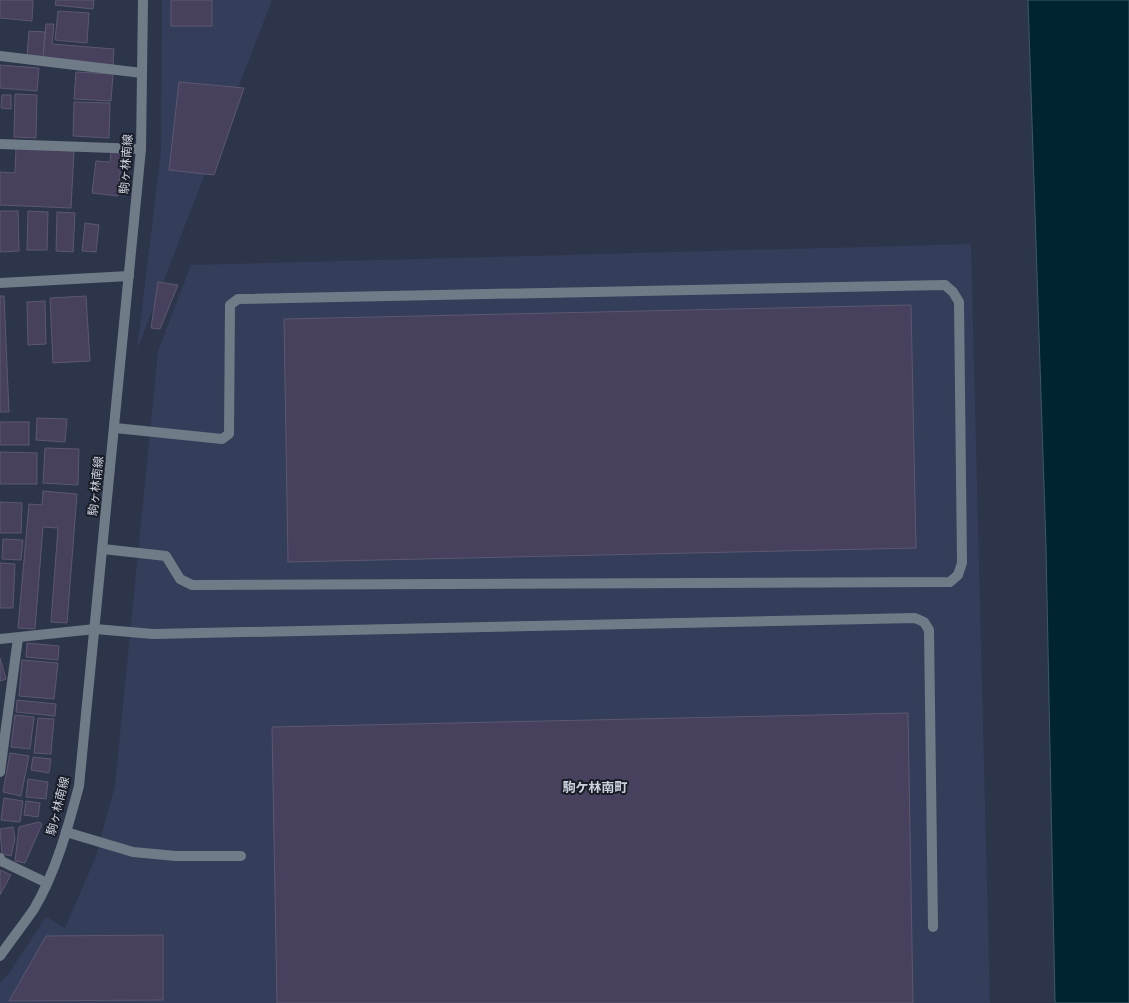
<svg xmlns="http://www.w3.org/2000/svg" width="1129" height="1003" font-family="Figtree,'Noto Sans JP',sans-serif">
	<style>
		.built { fill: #343d59 }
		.water { fill: #002531; stroke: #3e5966 }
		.building { fill: #47415e; stroke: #5c5871 }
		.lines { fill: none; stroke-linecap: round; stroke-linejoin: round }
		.minor { stroke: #6f7b86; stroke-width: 10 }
		.labels { text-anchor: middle; stroke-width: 4; stroke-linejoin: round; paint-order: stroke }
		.street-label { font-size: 12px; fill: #cdd2e0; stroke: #191d27 }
		.neighbourhood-label { font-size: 13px; font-weight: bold; fill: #cdd2e0; stroke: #191d27 }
	</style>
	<rect width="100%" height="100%" fill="#2d354b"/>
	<g class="built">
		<path d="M 162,0 L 272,0 L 137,350 L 161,151 Z"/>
		<path d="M 971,244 L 990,1003 L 0,1003 L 0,983 L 9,973 L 46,917 L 65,928 L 96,856 L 115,785 L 158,351 L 191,265 Z"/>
	</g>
	<path class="water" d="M 1028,0 L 1129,0 L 1129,1003 L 1055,1003 L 1046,547 Z"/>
	<g class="building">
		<path d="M 0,0 L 33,0 L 32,21 L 0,18 Z"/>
		<path d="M 56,0 L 94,0 L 93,9 L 55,5 Z"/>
		<rect x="171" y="0" width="41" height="26"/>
		<path d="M 58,11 L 89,13 L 87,43 L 55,40 Z"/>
		<path d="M 46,24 L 54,24 L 52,44 L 114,49 L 113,65 L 43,60 Z"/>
		<path d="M 29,31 L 45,32 L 43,57 L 27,56 Z"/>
		<path d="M 0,65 L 39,68 L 37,91 L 0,88 Z"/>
		<path d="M 76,72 L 113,74 L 111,101 L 74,99 Z"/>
		<path d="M 179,82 L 244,88 L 214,175 L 169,170 Z"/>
		<path d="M 15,94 L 37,95 L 36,138 L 14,137 Z"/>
		<path d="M 2,95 L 11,95 L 11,109 L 1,108 Z"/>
		<path d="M 74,102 L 110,103 L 109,138 L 73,136 Z"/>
		<path d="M 16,148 L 74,151 L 71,208 L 0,205 L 0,172 L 15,173 Z"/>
		<path d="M 111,151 L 122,152 L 118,196 L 92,193 L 96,161 L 110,162 Z"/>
		<path d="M 0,211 L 18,211 L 19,251 L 0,252 Z"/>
		<path d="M 28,211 L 48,212 L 47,250 L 27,250 Z"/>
		<path d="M 57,212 L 75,213 L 73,252 L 56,251 Z"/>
		<path d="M 85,223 L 99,225 L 96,252 L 82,251 Z"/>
		<path d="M 158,282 L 178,285 L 160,329 L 151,328 Z"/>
		<path d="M 0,296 L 4,296 L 9,412 L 0,412 Z"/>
		<path d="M 86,296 L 90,361 L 53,363 L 50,298 Z"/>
		<path d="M 45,301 L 46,344 L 28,345 L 27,302 Z"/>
		<path d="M 911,305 L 916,548 L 288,562 L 284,319 Z"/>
		<path d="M 37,418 L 67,419 L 65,442 L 36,440 Z"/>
		<rect x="0" y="422" width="29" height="23"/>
		<path d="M 45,448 L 79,449 L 78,485 L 43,483 Z"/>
		<path d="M 0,452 L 37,453 L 37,484 L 0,484 Z"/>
		<path d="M 43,491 L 77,494 L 67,623 L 51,622 L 58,528 L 43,527 L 35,629 L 18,628 L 29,504 L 42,505 Z"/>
		<path d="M 0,502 L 22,503 L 21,533 L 0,533 Z"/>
		<path d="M 3,539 L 23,540 L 21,560 L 2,559 Z"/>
		<path d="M 0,563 L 15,564 L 13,608 L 0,608 Z"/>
		<path d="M 27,643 L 59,646 L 58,660 L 26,657 Z"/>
		<path d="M 0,658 L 6,679 L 0,681 Z"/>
		<path d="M 22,660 L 58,663 L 54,699 L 19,696 Z"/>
		<path d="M 17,700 L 56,704 L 55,716 L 16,712 Z"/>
		<path d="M 908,713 L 913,1003 L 277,1003 L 272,727 Z"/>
		<path d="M 15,715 L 34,717 L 30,749 L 11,747 Z"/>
		<path d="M 38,718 L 54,719 L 51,754 L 34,753 Z"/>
		<path d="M 10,753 L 29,756 L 21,796 L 3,792 Z"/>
		<path d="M 33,757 L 51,759 L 49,773 L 31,770 Z"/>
		<path d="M 28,779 L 48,782 L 46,799 L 26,797 Z"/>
		<path d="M 4,798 L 23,801 L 20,822 L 1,820 Z"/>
		<path d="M 26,801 L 40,803 L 38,817 L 24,815 Z"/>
		<path d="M 39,822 L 42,824 L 25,863 L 15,861 L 19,827 Z"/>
		<path d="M 13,827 L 15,839 L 11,856 L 2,854 L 0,829 Z"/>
		<path d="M 0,870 L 11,875 L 0,895 Z"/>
		<path d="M 163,935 L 163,1000 L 9,1001 L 46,936 Z"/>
	</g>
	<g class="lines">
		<g class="minor">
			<path d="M 0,56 L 142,73"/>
			<path d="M 0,144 L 141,149"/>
			<path d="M 0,283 L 129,276"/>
			<path d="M 103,549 L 166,556 L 180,579 L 192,585 L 950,582 L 958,575 L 962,563 L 959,302 L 953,292 L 945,285 L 238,299 L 230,305 L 229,434 L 222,439 L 115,428"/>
			<path d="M 0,639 L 95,629 L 153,634 L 915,618 L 924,622 L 929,630 L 933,927"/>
			<path d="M 0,772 L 18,638"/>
			<path d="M 66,832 L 133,852 L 176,856 L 241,856"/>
			<path d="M 0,858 L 1,861 L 47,883"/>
			<path d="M 0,956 C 11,940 23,925 34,909 C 56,872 68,827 79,786 L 141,149 L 143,0"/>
		</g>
	</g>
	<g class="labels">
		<g class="street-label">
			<text transform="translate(126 164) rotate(-86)" y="4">駒ヶ林南線</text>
			<text transform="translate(96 486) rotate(-84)" y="4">駒ヶ林南線</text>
			<text transform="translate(58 806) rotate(-76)" y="4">駒ヶ林南線</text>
		</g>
		<g class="neighbourhood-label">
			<text x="595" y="792">駒ケ林南町</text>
		</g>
	</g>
</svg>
